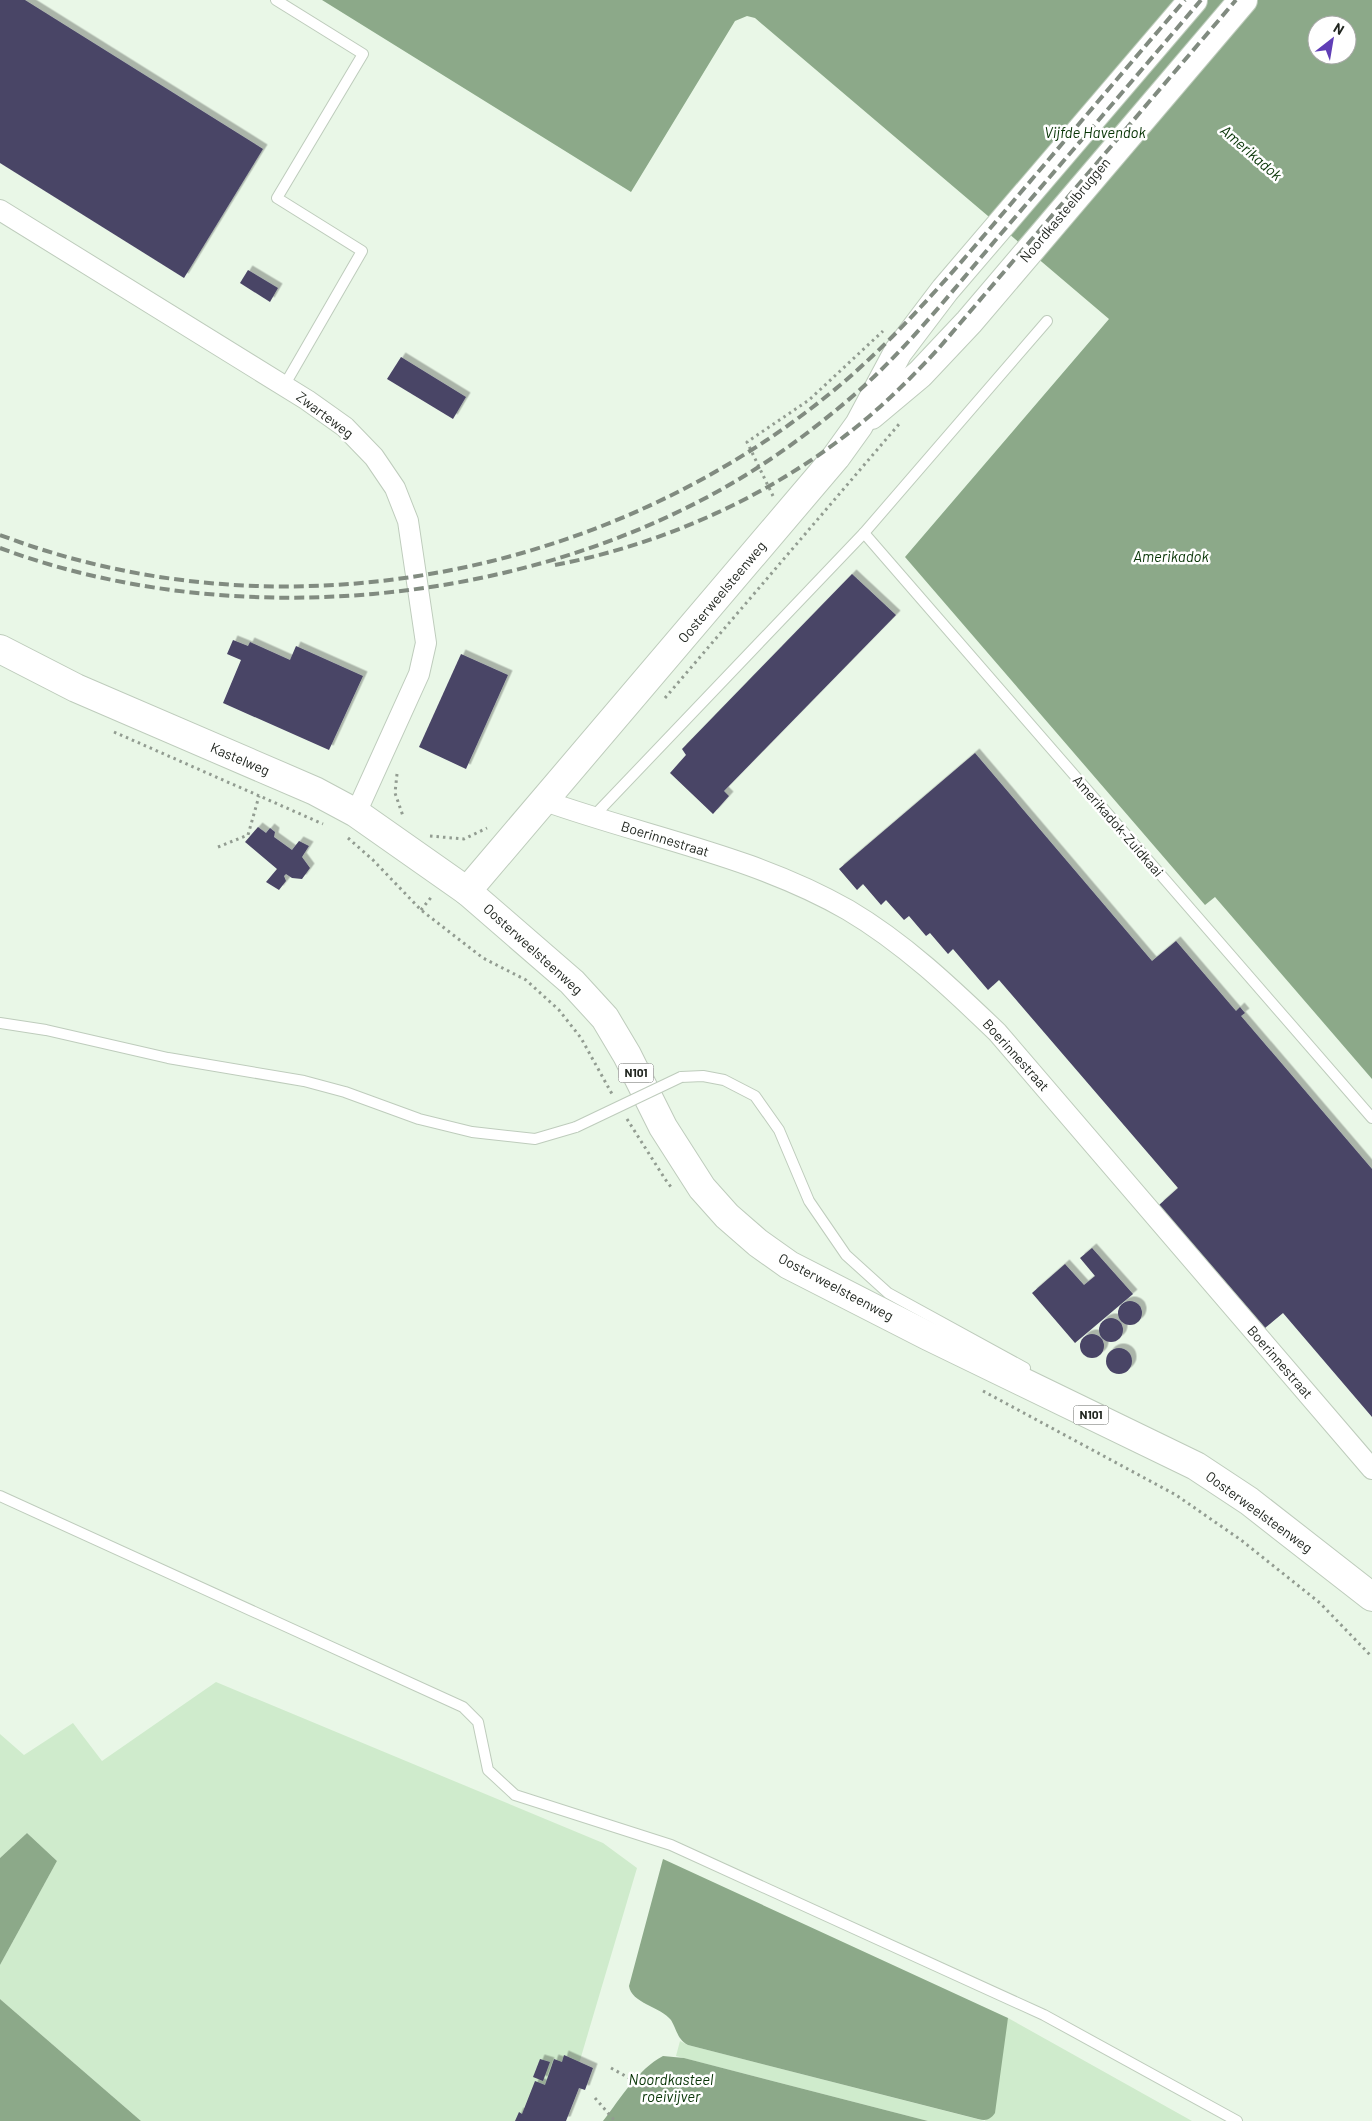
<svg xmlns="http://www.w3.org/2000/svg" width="1372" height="2121" font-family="Barlow,sans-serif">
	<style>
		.green { fill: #cfebcc }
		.water { fill: #8ca989; fill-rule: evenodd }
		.building { fill: #494466; filter: url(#shadow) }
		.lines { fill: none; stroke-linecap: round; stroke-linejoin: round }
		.lane-casing { stroke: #beccbc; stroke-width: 12 }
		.street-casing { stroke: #beccbc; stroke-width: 22 }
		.secondary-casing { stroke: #beccbc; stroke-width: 30 }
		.primary-casing { stroke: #beccbc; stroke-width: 30 }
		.path { stroke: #929c91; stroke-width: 3; stroke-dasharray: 2.5 4; stroke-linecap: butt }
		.lane { stroke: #fff; stroke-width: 10 }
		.street { stroke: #fff; stroke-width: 20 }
		.secondary { stroke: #fff; stroke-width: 28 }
		.primary { stroke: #fff; stroke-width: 28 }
		.rail { stroke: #818b80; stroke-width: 4; stroke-dasharray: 10 5; stroke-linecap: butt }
		.lane-bridge-casing { stroke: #beccbc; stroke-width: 12; stroke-linecap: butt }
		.lane-bridge { stroke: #fff; stroke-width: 10 }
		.labels { text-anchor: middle; stroke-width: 5; stroke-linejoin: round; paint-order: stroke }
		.shield { fill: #fff; stroke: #646763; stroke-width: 1 }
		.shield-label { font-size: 12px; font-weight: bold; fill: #212620 }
		.street-label { font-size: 14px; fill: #212620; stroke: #fff }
		.water-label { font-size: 15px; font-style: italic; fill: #073405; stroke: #fff }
	</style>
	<defs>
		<filter id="shadow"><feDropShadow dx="4.5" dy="-4.5" stdDeviation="0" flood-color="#0004"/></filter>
	</defs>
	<rect width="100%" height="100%" fill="#e9f7e7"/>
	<g class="green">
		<path d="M 216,1682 L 603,1843 L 637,1868 L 562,2121 L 141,2121 L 0,1999 L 0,1965 L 57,1861 L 27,1833 L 0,1858 L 0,1734 L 24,1755 L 73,1723 L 102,1761 Z"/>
		<path d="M 1008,2018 L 1192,2121 L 928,2121 L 676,2056 L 680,2041 L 688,2045 L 985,2121 Z"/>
	</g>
	<g class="water">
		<path d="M 322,0 L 1372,0 L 1372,1079 L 1215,897 L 1205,905 L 905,557 L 1109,319 L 755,18 L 747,16 L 735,21 L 631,192 ZM 1317,25 L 1347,25 L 1347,55 L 1317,55 Z"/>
		<path d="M 27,1833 L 57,1861 L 0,1965 L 0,1858 Z"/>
		<path d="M 663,1859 L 1008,2018 L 995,2113 C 990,2120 986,2121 978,2119 L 688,2045 C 677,2039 677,2030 671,2020 C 661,2007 631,2003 629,1986 Z"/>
		<path d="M 0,1999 L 141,2121 L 0,2121 Z"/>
		<path d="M 663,2056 L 684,2058 L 928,2121 L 603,2121 C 621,2098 637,2070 663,2056 Z"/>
	</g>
	<g class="building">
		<path d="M 0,0 L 25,0 L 263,149 L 184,278 L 0,163 Z"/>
		<path d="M 248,270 L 278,288 L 270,302 L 240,283 Z"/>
		<path d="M 401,357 L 466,397 L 453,419 L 387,379 Z"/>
		<path d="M 852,574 L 896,615 L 724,791 L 729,796 L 713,814 L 670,773 L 686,755 L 682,749 Z"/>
		<path d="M 233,640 L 248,646 L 250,642 L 290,660 L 296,646 L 363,676 L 329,750 L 223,703 L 241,660 L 227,654 Z"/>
		<path d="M 461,654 L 508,675 L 466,769 L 419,747 Z"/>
		<path d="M 975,753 L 1152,961 L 1176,941 L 1236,1011 L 1240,1007 L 1245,1013 L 1241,1016 L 1372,1169 L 1372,1417 L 1283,1313 L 1265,1328 L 1159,1205 L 1178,1188 L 999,980 L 988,990 L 953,949 L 948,954 L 930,933 L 926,936 L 909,916 L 904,920 L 886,900 L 881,905 L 863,884 L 857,890 L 839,869 Z"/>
		<path d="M 258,827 L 266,833 L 270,828 L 275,832 L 274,837 L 292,850 L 299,841 L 309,846 L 302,857 L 310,868 L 302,879 L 292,878 L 286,874 L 284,876 L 286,881 L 279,890 L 266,882 L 277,869 L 245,842 Z"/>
		<path d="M 1092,1248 L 1133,1294 L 1075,1343 L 1032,1293 L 1065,1264 L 1084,1285 L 1095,1276 L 1080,1258 Z"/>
		<circle cx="1130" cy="1313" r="12"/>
		<circle cx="1111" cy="1330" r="12"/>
		<circle cx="1092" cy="1346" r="12"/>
		<circle cx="1119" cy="1361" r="13"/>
		<path d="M 564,2055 L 593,2068 L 585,2090 L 579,2088 L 566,2121 L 515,2121 L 519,2112 L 522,2114 L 535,2081 L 545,2085 L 554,2059 L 562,2062 Z"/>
		<path d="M 540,2059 L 550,2062 L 543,2081 L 533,2077 Z"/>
	</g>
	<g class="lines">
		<g class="lane-casing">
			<g id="lane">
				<path d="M 276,0 L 363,54 L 277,198 L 362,251 L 284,386"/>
				<path d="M 864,533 L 1372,1118"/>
				<path d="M 592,818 L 864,533 L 1047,321"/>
				<path d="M 0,1023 L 46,1030 L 168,1058 L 304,1081 L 345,1092 L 419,1119 L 472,1132 L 535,1139 L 576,1127"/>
				<path d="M 681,1077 L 703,1076 L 724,1080 L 755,1096 L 779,1130 L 809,1201 L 846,1255 L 888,1293 L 1025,1368"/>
				<path d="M 0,1496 L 463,1707 L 478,1722 L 488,1770 L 515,1795 L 671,1845 L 1044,2015 L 1237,2121"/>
			</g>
		</g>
		<g class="street-casing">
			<g id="street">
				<path d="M 0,210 L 307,400 L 345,427 L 374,457 L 395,488 L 408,521 L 426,643 L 419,674 L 356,813"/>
				<path d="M 545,801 C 646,837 754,856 848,910 C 904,943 951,988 997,1032 L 1372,1469"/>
			</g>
		</g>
		<g class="secondary-casing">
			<g id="secondary">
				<path d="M 871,415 L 920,374 L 969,322 L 1243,0"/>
				<path d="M 467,891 L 836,457 L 859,425 L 898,352 L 945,290 L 1193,0"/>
			</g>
		</g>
		<g class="primary-casing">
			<path id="primary" d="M 0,649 L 76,688 L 315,791 L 356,813 L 467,891 L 572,982 L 605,1018 L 627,1055 L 663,1127 L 702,1188 L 727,1216 L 758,1243 L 789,1265 L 928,1336 L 1196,1466 L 1249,1501 L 1372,1597"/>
		</g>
		<g class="path">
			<path d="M 773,496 L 747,442 L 809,400 L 883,331"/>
			<path d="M 665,698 L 900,423"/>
			<path d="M 114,732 L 323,824"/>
			<path d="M 397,774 L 395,793 L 403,816"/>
			<path d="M 430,836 L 464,839 L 487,828"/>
			<path d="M 348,838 L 373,860 L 421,910 L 483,958 L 526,980 L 559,1010 L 581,1038 L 612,1094"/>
			<path d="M 218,847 L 248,835 L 259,796"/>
			<path d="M 421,910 L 433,895"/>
			<path d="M 627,1119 L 665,1179 L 671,1187"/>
			<path d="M 983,1391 L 1176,1495 L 1241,1540 L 1320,1603 L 1372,1657"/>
			<path d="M 611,2068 L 672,2102"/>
			<path d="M 595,2098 L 615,2121"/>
		</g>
		<use href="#lane" class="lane"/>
		<use href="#street" class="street"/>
		<use href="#secondary" class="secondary"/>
		<use href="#primary" class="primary"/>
		<g class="rail">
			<path d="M 0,535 C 284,643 616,576 845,381 C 906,328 958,266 1010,205 C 1068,137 1126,68 1185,0"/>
			<path d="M 0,548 C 223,631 504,608 713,494 C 763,467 810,433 854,395 C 908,348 953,290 999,236 C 1067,157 1134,79 1201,0"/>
			<path d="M 555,565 C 665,544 773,495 860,424 C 888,401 914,375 939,348 L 1236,0"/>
		</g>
		<g class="lane-bridge-casing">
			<path id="lane-bridge" d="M 576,1127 L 681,1077"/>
		</g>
		<use href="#lane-bridge" class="lane-bridge"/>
	</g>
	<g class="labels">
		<g class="shield">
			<rect x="618.5" y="1063.5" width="35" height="19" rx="4"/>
			<rect x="1073.5" y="1405.5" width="35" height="19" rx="4"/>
		</g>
		<g class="shield-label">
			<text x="636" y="1077">N101</text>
			<text x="1091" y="1419">N101</text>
		</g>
		<g class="street-label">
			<text transform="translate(1065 210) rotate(-50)" y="5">Noordkasteelbruggen</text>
			<text transform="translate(325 415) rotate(37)" y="5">Zwarteweg</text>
			<text transform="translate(722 592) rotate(-50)" y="5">Oosterweelsteenweg</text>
			<text transform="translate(240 759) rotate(23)" y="5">Kastelweg</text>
			<text transform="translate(1118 826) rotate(49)" y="5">Amerikadok-Zuidkaai</text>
			<text transform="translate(665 839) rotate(17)" y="5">Boerinnestraat</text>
			<text transform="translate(533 949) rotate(42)" y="5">Oosterweelsteenweg</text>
			<text transform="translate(1016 1055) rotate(48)" y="5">Boerinnestraat</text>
			<text transform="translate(836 1287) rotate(28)" y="5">Oosterweelsteenweg</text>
			<text transform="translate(1280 1362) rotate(49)" y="5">Boerinnestraat</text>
			<text transform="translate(1259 1512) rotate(36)" y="5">Oosterweelsteenweg</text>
		</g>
		<g class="water-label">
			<text x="1095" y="138">Vijfde Havendok</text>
			<text transform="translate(1251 153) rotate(41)" y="5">Amerikadok</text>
			<text x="1171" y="562">Amerikadok</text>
			<text x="671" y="2085">Noordkasteel<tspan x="671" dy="17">roeivijver</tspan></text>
		</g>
	</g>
	<g transform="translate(1332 40) rotate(31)"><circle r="24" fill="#ffffff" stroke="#a6a8a6"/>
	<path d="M0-4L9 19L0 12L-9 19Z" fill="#603eb6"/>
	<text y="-8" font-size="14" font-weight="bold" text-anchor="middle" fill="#212620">N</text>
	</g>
</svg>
